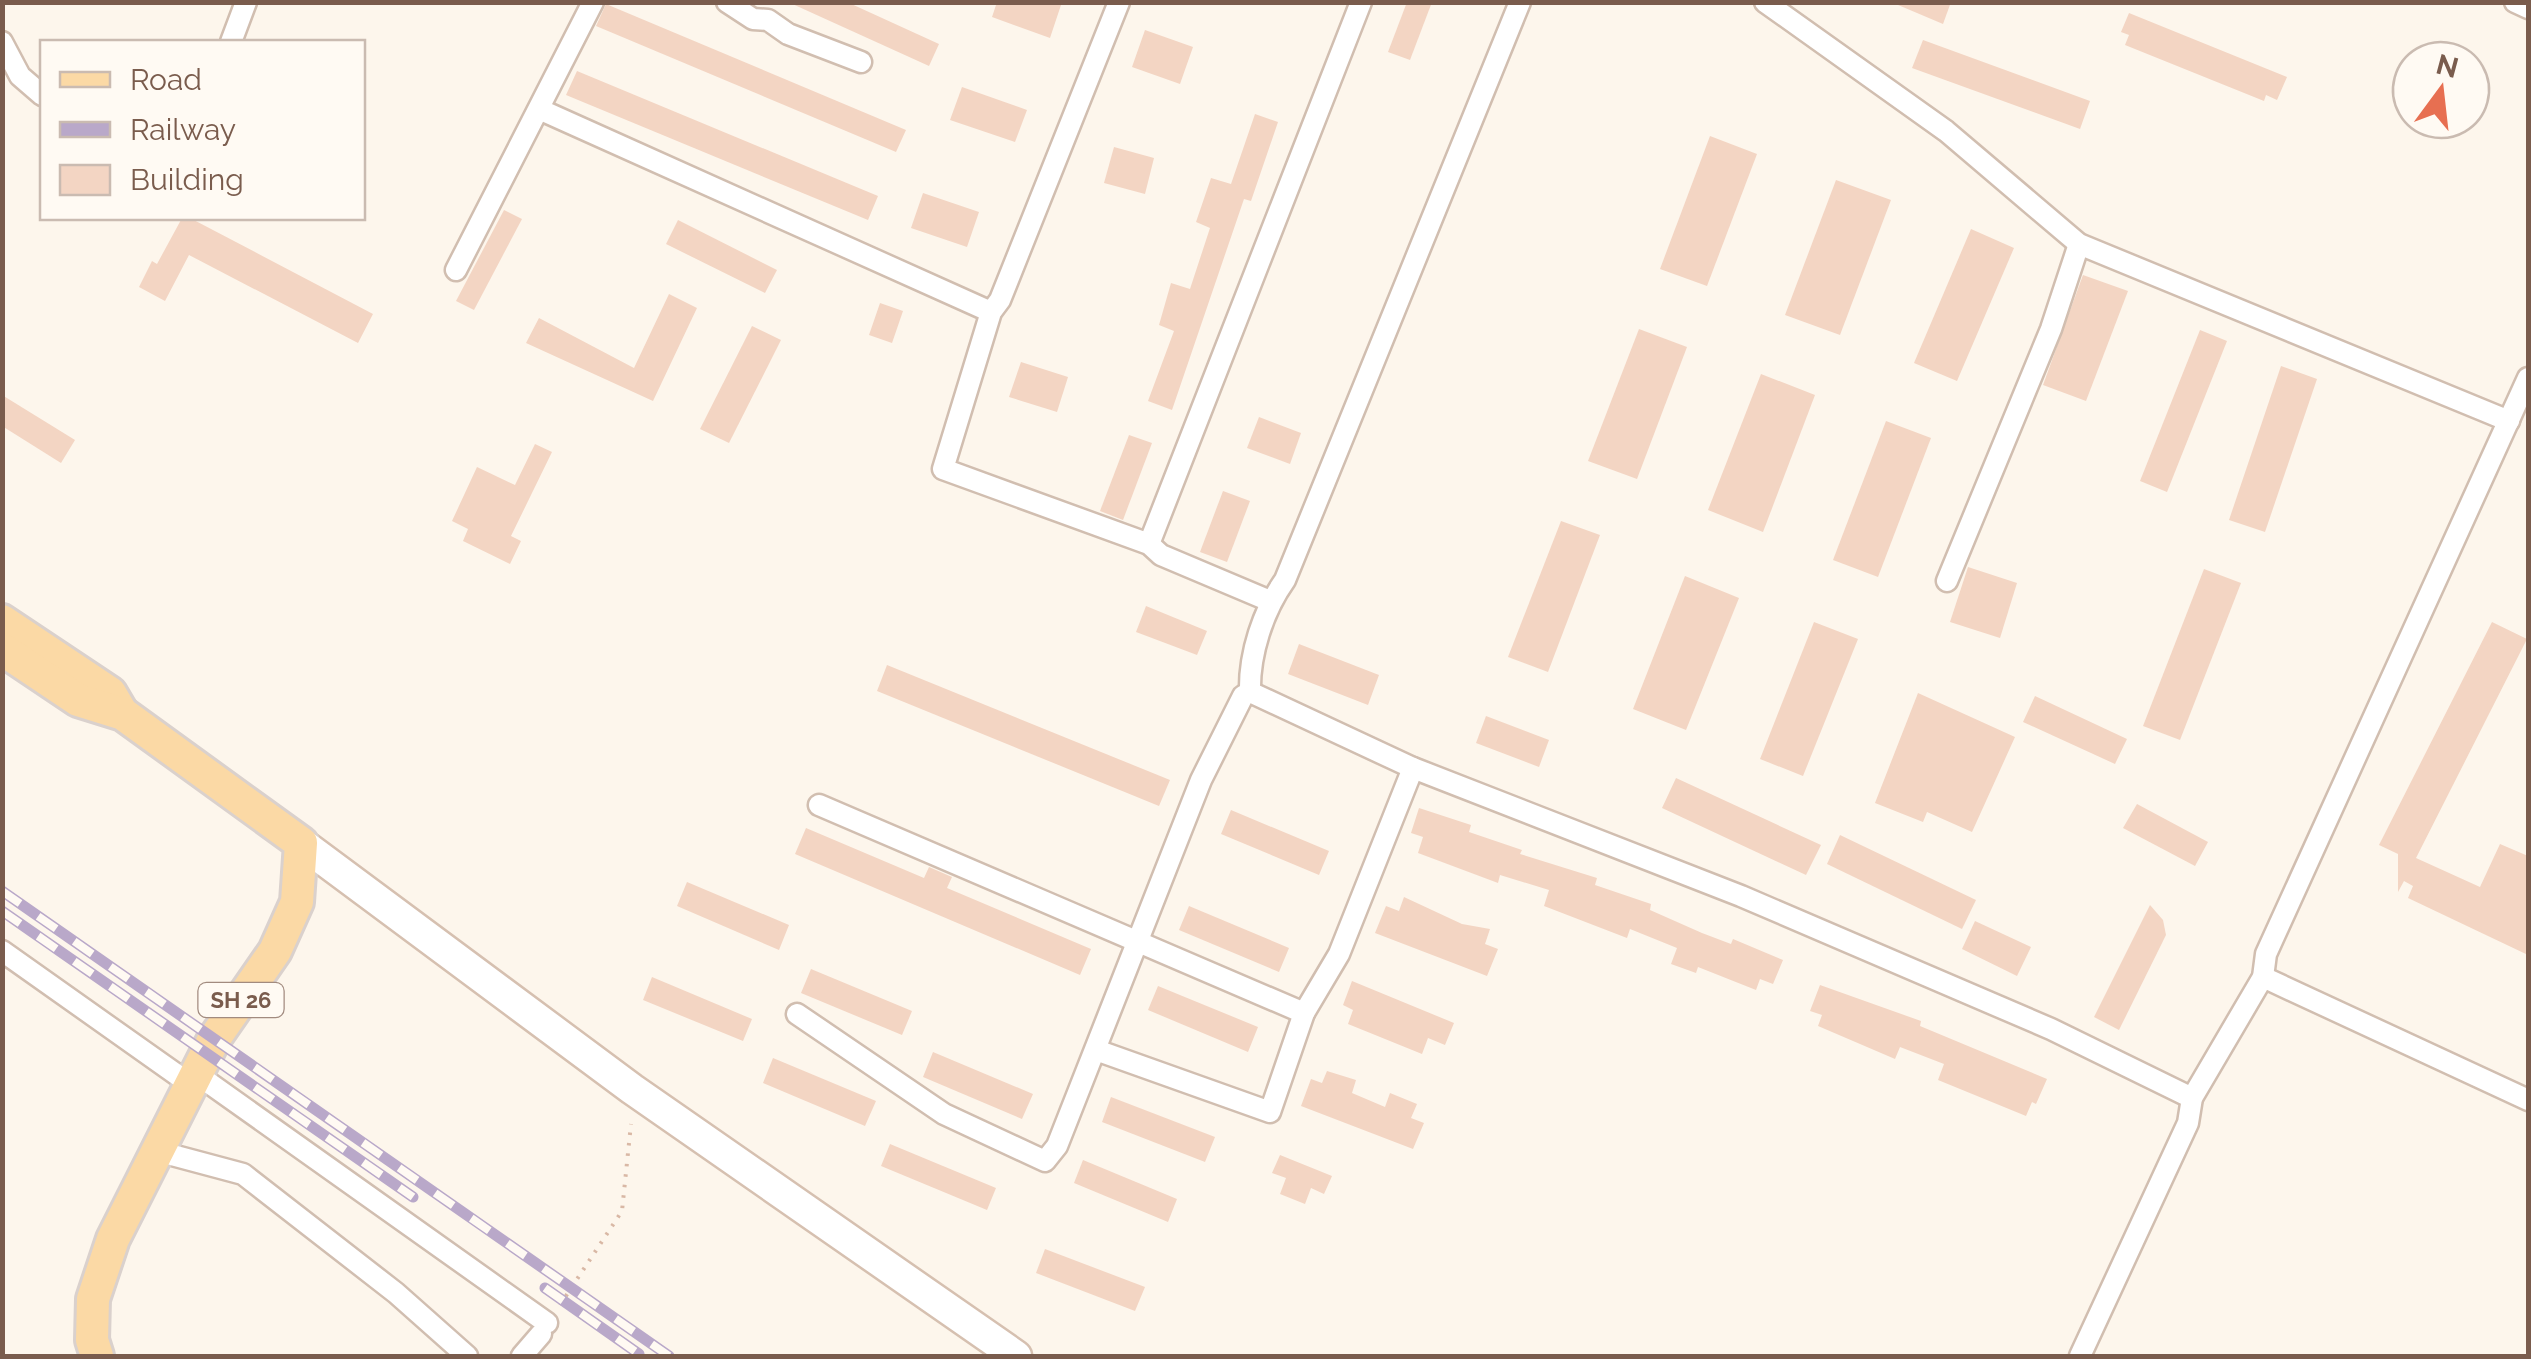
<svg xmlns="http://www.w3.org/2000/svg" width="2531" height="1359" font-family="Raleway,sans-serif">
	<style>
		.building { fill: #f3d5c3 }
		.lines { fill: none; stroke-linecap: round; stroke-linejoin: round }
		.street-casing { stroke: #d1beb0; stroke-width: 25 }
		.secondary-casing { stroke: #d6c0b0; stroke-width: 35 }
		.primary-casing { stroke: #dad1cd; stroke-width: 38 }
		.path { stroke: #d9b8a5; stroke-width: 4; stroke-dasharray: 2.5 8; stroke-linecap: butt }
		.street { stroke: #fff; stroke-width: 20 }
		.secondary { stroke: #fff; stroke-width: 30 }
		.primary { stroke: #fbd9a5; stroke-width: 32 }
		.rail-casing { stroke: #b9a8c9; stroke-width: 11 }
		.rail { stroke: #fffaf3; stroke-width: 8; stroke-dasharray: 22; stroke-linecap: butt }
		.labels { text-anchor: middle; stroke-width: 10; stroke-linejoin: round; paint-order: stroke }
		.shield { fill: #fffaf3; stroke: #a28b7f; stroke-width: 2.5 }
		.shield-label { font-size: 22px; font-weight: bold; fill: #7a5c4d }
	</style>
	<rect width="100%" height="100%" fill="#fdf6ec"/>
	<g class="building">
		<path d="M 788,2 L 847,2 L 939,44 L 929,66 Z"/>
		<path d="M 997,2 L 1062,2 L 1050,38 L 992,17 Z"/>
		<path d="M 1407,2 L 1432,2 L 1410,60 L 1388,52 Z"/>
		<path d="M 1891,2 L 1951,2 L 1943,24 Z"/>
		<path d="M 606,4 L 906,130 L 896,152 L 596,26 Z"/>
		<path d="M 2129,13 L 2287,77 L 2277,100 L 2266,95 L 2264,101 L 2125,45 L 2129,35 L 2121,32 Z"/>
		<path d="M 1145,30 L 1193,47 L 1180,84 L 1132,67 Z"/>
		<path d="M 1923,40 L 2090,101 L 2080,129 L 1912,68 Z"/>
		<path d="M 577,71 L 878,196 L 868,220 L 566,95 Z"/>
		<path d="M 962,87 L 1027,110 L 1015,142 L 950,120 Z"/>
		<path d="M 1255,114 L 1278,122 L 1251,201 L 1244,199 L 1172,410 L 1148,401 L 1174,331 L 1159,325 L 1171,283 L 1190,289 L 1210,228 L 1196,222 L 1211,178 L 1231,184 Z"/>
		<path d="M 1710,136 L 1757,154 L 1707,286 L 1660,269 Z"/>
		<path d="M 1114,147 L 1154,158 L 1145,194 L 1104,183 Z"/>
		<path d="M 1836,180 L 1891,200 L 1840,335 L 1785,315 Z"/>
		<path d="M 923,193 L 979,212 L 967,247 L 911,228 Z"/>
		<path d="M 504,210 L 522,219 L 474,310 L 456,301 Z"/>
		<path d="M 182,218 L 190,218 L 373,314 L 358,343 L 189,255 L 165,301 L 139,287 L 152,261 L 157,264 Z"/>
		<path d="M 678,220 L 777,270 L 765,293 L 666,244 Z"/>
		<path d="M 1971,229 L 2014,248 L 1957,381 L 1914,363 Z"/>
		<path d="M 2083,275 L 2128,291 L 2086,401 L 2043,385 Z"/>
		<path d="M 669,294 L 697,308 L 653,401 L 526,343 L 539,318 L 634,368 Z"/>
		<path d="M 880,303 L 903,311 L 892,343 L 869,335 Z"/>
		<path d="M 752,326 L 781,340 L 729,443 L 700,429 Z"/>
		<path d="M 1639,329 L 1687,347 L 1637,479 L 1588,461 Z"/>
		<path d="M 2200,330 L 2227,341 L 2167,492 L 2140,481 Z"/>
		<path d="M 1021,362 L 1068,377 L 1057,412 L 1009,397 Z"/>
		<path d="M 2281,366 L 2317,379 L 2265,532 L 2229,520 Z"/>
		<path d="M 1761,374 L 1815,395 L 1763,532 L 1708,510 Z"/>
		<path d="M 2,395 L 75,440 L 61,463 L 2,426 Z"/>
		<path d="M 1259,417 L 1301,433 L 1290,464 L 1247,448 Z"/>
		<path d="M 1886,421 L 1931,438 L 1878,577 L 1833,560 Z"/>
		<path d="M 1129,435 L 1152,443 L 1123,520 L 1100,511 Z"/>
		<path d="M 535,444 L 552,452 L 511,536 L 521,541 L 510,564 L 463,541 L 468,529 L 452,521 L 477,467 L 515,485 Z"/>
		<path d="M 1223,491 L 1250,501 L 1227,562 L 1200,552 Z"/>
		<path d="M 1561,521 L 1600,535 L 1548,672 L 1508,657 Z"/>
		<path d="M 1968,567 L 2017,583 L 2000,638 L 1950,622 Z"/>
		<path d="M 2204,569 L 2241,583 L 2180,740 L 2143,726 Z"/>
		<path d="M 1685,576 L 1739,598 L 1686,730 L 1633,709 Z"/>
		<path d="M 1146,606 L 1207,631 L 1197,655 L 1136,632 Z"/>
		<path d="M 1814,622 L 1858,639 L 1803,776 L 1760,759 Z"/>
		<path d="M 2492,622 L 2527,639 L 2416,858 L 2480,887 L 2500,844 L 2528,856 L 2528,955 L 2408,898 L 2413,886 L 2404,881 L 2398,892 L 2398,854 L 2379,845 Z"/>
		<path d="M 1299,644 L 1379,675 L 1368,705 L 1288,674 Z"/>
		<path d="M 887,665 L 1170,780 L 1159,806 L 877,691 Z"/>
		<path d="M 1918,693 L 2015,737 L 1972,832 L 1927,812 L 1923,822 L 1875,803 Z"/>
		<path d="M 2035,696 L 2127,739 L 2115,764 L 2023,722 Z"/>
		<path d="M 1486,716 L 1549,740 L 1539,767 L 1476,743 Z"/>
		<path d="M 1676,778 L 1821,845 L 1806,875 L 1662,808 Z"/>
		<path d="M 2137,804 L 2208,842 L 2195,866 L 2123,828 Z"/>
		<path d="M 1419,808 L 1471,825 L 1469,832 L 1522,850 L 1520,854 L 1597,878 L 1595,885 L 1651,904 L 1650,910 L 1702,933 L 1731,944 L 1733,939 L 1783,960 L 1773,984 L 1760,979 L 1756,990 L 1698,967 L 1696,973 L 1671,964 L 1677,948 L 1630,929 L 1627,938 L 1544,906 L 1549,890 L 1500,875 L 1498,883 L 1418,853 L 1423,837 L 1411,833 Z"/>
		<path d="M 1231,810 L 1329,851 L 1319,875 L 1221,834 Z"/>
		<path d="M 806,828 L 924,878 L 929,867 L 952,877 L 947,888 L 1091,949 L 1080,975 L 795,854 Z"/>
		<path d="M 1840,835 L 1976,900 L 1962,929 L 1827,864 Z"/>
		<path d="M 687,882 L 789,925 L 779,950 L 677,906 Z"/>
		<path d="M 1404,897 L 1462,924 L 1490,929 L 1485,944 L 1498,949 L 1487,976 L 1375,933 L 1386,906 L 1399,911 Z"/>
		<path d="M 2150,905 L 2163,920 L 2166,935 L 2119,1030 L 2094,1017 Z"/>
		<path d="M 1189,906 L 1289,948 L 1279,972 L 1179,930 Z"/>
		<path d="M 1975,921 L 2031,947 L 2017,976 L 1962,949 Z"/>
		<path d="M 811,969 L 912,1011 L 902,1035 L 801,993 Z"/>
		<path d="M 652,977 L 752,1019 L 743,1041 L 643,1000 Z"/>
		<path d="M 1352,981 L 1454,1023 L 1445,1045 L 1428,1038 L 1422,1054 L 1348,1024 L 1353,1010 L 1343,1005 Z"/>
		<path d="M 1820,985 L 1921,1021 L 1920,1026 L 2047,1079 L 2036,1104 L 2032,1102 L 2026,1116 L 1938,1080 L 1944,1064 L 1900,1047 L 1895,1059 L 1818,1026 L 1822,1015 L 1810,1011 Z"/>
		<path d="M 1158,986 L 1258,1027 L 1248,1052 L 1148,1010 Z"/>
		<path d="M 933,1052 L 1033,1094 L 1022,1119 L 923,1077 Z"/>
		<path d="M 773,1058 L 876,1101 L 865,1126 L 763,1083 Z"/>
		<path d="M 1327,1071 L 1356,1080 L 1352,1093 L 1385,1107 L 1390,1093 L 1417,1104 L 1411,1118 L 1424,1123 L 1413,1149 L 1301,1106 L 1311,1079 L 1322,1083 Z"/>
		<path d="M 1111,1097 L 1215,1137 L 1205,1162 L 1102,1122 Z"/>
		<path d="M 890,1144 L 996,1188 L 987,1210 L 881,1166 Z"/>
		<path d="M 1280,1155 L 1332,1176 L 1324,1194 L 1311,1188 L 1305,1204 L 1280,1194 L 1286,1178 L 1272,1173 Z"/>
		<path d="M 1083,1160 L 1177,1199 L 1168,1222 L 1074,1183 Z"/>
		<path d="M 1045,1249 L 1145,1287 L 1135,1311 L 1036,1273 Z"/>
	</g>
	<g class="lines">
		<g class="street-casing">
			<g id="street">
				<path d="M 727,2 L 753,19 L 768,20 L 788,34 L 861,62"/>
				<path d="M 1119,2 L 1000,300 L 991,312 L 943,469 L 1149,544 L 1161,555 L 1270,601"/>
				<path d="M 1765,2 L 1946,131 L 2079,244 L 2509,421"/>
				<path d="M 2515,2 L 2528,8"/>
				<path d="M 2,42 L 20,76 L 42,95"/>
				<path d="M 231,42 L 246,2"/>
				<path d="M 541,110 L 991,312"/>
				<path d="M 456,270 L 593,2"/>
				<path d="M 1149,544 L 1361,2"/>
				<path d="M 1947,581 L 2051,329 L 2079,244"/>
				<path d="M 1250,692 C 1249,654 1263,611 1285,580 L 1520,2"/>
				<path d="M 819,805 L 1304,1013"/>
				<path d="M 2,951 L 190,1084"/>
				<path d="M 2263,977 L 2528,1100"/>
				<path d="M 797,1014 L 944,1114 L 1045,1161 L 1057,1146 L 1201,780 L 1243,696 L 1250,692 L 1413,768 L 1741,896 L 2051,1029 L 2192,1098"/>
				<path d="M 1096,1050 L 1270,1112 L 1304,1013 L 1339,954 L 1413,768"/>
				<path d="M 195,1073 L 547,1323"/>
				<path d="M 157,1151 L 243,1174 L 396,1293 L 467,1356"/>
				<path d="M 522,1356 L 541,1334"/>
				<path d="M 2080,1356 L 2188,1123 L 2192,1098 L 2263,977 L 2266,954 L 2528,378"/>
			</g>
		</g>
		<g class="secondary-casing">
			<path id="secondary" d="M 301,843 L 632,1089 L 1016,1356"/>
		</g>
		<g class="primary-casing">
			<g id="primary">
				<path d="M 2,621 L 110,693 L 120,710"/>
				<path d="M 2,649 L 78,700 L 123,714 L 301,843 L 297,902 L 275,951 L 214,1039 L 113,1239 L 93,1299 L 92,1340 L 97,1356"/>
			</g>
		</g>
		<path class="path" d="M 560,1305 L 622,1211 L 631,1124"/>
		<use href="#street" class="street"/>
		<use href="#secondary" class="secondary"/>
		<use href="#primary" class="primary"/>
		<g class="rail-casing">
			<g id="rail">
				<path d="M 2,891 L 669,1356"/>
				<path d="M 2,911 L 413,1197"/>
				<path d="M 545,1288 L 639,1354"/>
			</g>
		</g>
		<use href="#rail" class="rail"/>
	</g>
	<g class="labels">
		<rect class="shield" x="198.5" y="983" width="85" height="34" rx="8"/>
		<g class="shield-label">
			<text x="241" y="1008">SH 26</text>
		</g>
	</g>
	<rect width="2531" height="1359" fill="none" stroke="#7a5c4d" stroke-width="10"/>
	<rect x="40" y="40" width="325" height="180" fill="#fffaf3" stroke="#cabbb1" stroke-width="2.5"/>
	<rect x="60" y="72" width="50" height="15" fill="#fbd9a5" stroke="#cabbb1" stroke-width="2.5"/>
	<text x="130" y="90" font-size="30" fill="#7a5c4d">Road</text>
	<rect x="60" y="122" width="50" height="15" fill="#b9a8c9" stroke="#cabbb1" stroke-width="2.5"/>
	<text x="130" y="140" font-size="30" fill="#7a5c4d">Railway</text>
	<rect x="60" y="165" width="50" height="30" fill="#f3d5c3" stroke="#cabbb1" stroke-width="2.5"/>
	<text x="130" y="190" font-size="30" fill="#7a5c4d">Building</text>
	<g transform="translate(2441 90) rotate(15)"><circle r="48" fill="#fffaf3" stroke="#cabbb1" stroke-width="2.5"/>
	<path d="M0-8L18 38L0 25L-18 38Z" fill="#e76f51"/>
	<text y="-15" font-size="28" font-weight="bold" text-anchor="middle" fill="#7a5c4d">N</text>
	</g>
</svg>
